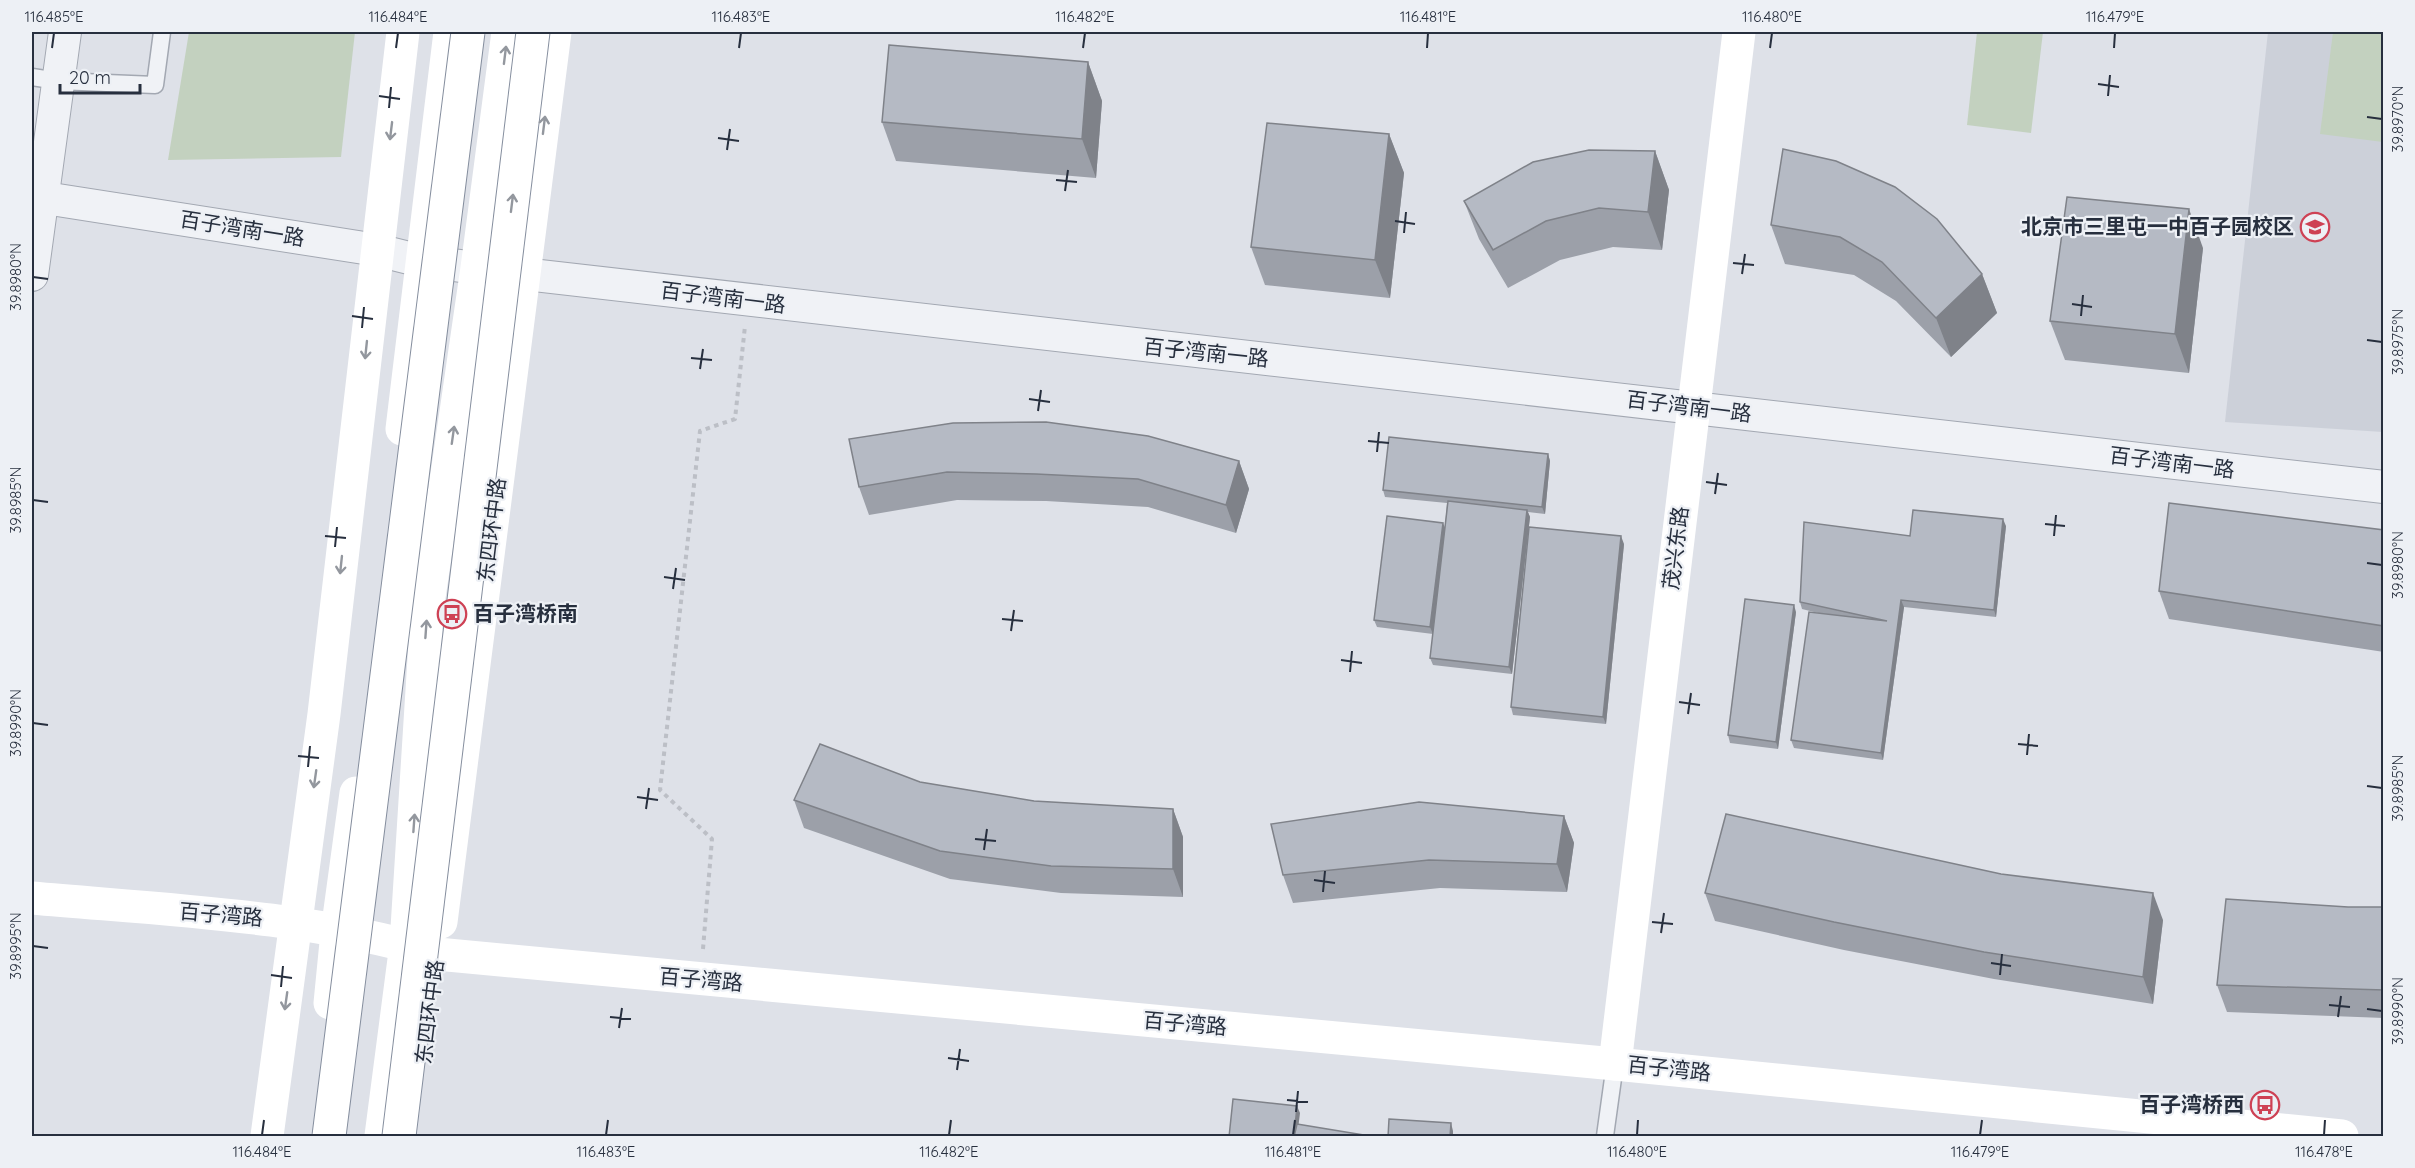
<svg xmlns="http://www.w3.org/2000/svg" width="2415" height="1168" font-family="Quicksand,'Noto Sans SC',sans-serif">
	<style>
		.built { fill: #ccd0d9 }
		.green { fill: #c3d1bf }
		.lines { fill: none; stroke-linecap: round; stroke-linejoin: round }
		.lane-casing { stroke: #a3a8b2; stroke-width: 19 }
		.street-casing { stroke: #a3a8b2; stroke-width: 34 }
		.path { stroke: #bcbfc6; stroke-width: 4; stroke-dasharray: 4.5 4.5; stroke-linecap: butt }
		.lane { stroke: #f0f2f6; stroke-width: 16 }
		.street { stroke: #f0f2f6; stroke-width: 32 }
		.secondary { stroke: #fff; stroke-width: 33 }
		.highway-bridge-casing { stroke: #858e9e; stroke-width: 35; stroke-linecap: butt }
		.highway-bridge { stroke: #fff; stroke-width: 33 }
		.wall { fill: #9ca0a9 }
		.shaded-wall { fill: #7f8289 }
		.building { fill: #b5bac4; stroke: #7f8289; stroke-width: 1.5 }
		.oneway { stroke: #93979e }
		.ticks { fill: none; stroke: #272f3e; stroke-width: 2 }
		.labels { text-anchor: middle; stroke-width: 4.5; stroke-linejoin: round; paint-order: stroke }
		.poi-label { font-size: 21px; font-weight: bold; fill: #272f3e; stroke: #edf0f5; text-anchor: end }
		.street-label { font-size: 21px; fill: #272f3e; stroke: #edf0f5 }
		.neatline { fill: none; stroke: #272f3e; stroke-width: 2 }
		.ticks-label { font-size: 15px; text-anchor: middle; fill: #272f3e }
	</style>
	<rect width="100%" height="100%" fill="#dee1e8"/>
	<path class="built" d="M 2268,32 L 2383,32 L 2383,432 L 2225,422 Z"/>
	<g class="green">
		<path d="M 189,32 L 355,32 L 341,157 L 168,160 Z"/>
		<path d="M 1977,32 L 2043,32 L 2031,133 L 1967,125 Z"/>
		<path d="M 2333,32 L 2383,32 L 2383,142 L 2320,134 Z"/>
	</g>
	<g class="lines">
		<g class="lane-casing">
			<g id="lane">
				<path d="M 32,77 L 58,81 L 155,85 L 162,32"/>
				<path d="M 1605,1136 L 1615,1064"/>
			</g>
		</g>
		<g class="street-casing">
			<g id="street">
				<path d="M 32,196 L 377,250 L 421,261 L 524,274 L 2384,487"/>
				<path d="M 32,275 L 65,32"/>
			</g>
		</g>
		<path class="path" d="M 703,949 L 712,839 L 660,790 L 700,431 L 735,419 L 745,326"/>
		<use href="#lane" class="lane"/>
		<use href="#street" class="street"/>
		<g class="secondary">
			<path d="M 402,429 L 450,32"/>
			<path d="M 32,898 C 167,910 306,915 437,954 L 1615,1064 L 2342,1136"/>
			<path d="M 441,922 L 555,32"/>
			<path d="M 330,1003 L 337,932 L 356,793"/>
			<path d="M 1615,1064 L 1739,32"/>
			<path d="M 267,1136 L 324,714 L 403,32"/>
			<path d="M 381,1136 L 406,944 L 427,611 L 477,268 L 508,32"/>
		</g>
		<g class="highway-bridge-casing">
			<g id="highway-bridge">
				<path d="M 329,1136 L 468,32"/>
				<path d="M 399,1136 L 533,32"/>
			</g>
		</g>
		<use href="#highway-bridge" class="highway-bridge"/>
	</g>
	<g class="wall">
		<path d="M 1088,62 L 1102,101 L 1096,178 L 896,161 L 882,122 Z"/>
		<path d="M 1389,134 L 1404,173 L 1390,298 L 1265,285 L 1251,247 Z"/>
		<path d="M 1783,149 L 1982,274 L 1997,313 L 1951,357 L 1896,301 L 1854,275 L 1785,264 L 1771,225 Z"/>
		<path d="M 1655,151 L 1669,190 L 1662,250 L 1613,247 L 1560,260 L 1508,288 L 1479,239 L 1464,201 Z"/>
		<path d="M 2203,248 L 2189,373 L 2065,360 L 2050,321 Z"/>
		<path d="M 953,423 L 1239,461 L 1249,489 L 1236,533 L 1148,507 L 1046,501 L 957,500 L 869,515 L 859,487 Z"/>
		<path d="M 1548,454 L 1550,461 L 1545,514 L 1528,512 L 1530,517 L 1512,674 L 1433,665 L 1430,658 L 1433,634 L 1377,627 L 1374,620 L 1445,527 L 1447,503 L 1385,497 L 1383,490 Z"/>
		<path d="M 2006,526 L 1996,617 L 1904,607 L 1883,760 L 1794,748 L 1791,740 L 1818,613 L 1802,609 L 1800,602 L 1910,536 Z"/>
		<path d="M 2384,530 L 2384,652 L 2169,619 L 2159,591 Z"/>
		<path d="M 1624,544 L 1606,724 L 1513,715 L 1511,707 Z"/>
		<path d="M 1796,612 L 1778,749 L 1730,743 L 1728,735 Z"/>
		<path d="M 920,782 L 1034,801 L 1173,809 L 1183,837 L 1183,897 L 1061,893 L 950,879 L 804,828 L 794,800 Z"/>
		<path d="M 1564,816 L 1574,843 L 1567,892 L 1440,888 L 1293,903 L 1283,875 Z"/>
		<path d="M 1705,893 L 2163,920 L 2153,1004 L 1994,979 L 1844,950 L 1715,921 Z"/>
		<path d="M 2348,907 L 2384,907 L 2384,1018 L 2227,1012 L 2217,985 Z"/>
	</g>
	<g class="shaded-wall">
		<path d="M 1088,62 L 1102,101 L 1096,178 L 1082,139 Z"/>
		<path d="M 1389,134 L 1404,173 L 1390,298 L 1375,260 Z"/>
		<path d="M 1655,151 L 1669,190 L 1662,250 L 1648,212 Z"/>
		<path d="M 2189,209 L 2203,248 L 2189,373 L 2175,334 Z"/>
		<path d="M 1982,274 L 1997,313 L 1951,357 L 1936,318 Z"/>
		<path d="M 1548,454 L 1550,461 L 1545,514 L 1542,507 Z"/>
		<path d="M 1239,461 L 1249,489 L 1236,533 L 1226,505 Z"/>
		<path d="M 1527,510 L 1530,517 L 1512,674 L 1509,667 Z"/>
		<path d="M 2003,519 L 2006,526 L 1996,617 L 1994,610 Z"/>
		<path d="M 1443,523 L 1446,530 L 1433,634 L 1430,627 Z"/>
		<path d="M 1621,536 L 1624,544 L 1606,724 L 1603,717 Z"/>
		<path d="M 1901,600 L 1904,607 L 1883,760 L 1881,753 Z"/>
		<path d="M 1794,605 L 1796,612 L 1778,749 L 1776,742 Z"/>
		<path d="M 1173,809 L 1183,837 L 1183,897 L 1173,869 Z"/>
		<path d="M 1564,816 L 1574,843 L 1567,892 L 1557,864 Z"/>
		<path d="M 2153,893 L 2163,920 L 2153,1004 L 2143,977 Z"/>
		<path d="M 1297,1106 L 1300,1113 L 1297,1137 L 1294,1137 Z"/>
		<path d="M 1451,1123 L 1453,1131 L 1453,1137 L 1450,1137 Z"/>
	</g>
	<g class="building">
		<path d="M 889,45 L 1088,62 L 1082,139 L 882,122 Z"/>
		<path d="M 1267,123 L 1389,134 L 1375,260 L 1251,247 Z"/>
		<path d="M 1783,149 L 1836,161 L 1895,187 L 1937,219 L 1982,274 L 1936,318 L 1882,262 L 1840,237 L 1771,225 Z"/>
		<path d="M 1589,150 L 1655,151 L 1648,212 L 1599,208 L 1546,221 L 1493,250 L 1464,201 L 1533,162 Z"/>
		<path d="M 2067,197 L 2189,209 L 2175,334 L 2050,321 Z"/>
		<path d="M 1046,422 L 1148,436 L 1239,461 L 1226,505 L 1138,479 L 1036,474 L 947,472 L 859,487 L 849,439 L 953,423 Z"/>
		<path d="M 1389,437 L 1548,454 L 1542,507 L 1383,490 Z"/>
		<path d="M 1448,501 L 1527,510 L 1509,667 L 1430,658 Z"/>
		<path d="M 2169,503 L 2384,530 L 2384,626 L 2159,591 Z"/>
		<path d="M 1913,510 L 2003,519 L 1994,610 L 1901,600 L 1881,753 L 1791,740 L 1809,612 L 1887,621 L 1800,602 L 1804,522 L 1910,536 Z"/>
		<path d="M 1387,516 L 1443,523 L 1430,627 L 1374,620 Z"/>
		<path d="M 1529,527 L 1621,536 L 1603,717 L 1511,707 Z"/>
		<path d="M 1745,599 L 1794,605 L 1776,742 L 1728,735 Z"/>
		<path d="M 820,744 L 920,782 L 1034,801 L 1173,809 L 1173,869 L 1051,866 L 940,851 L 794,800 Z"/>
		<path d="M 1419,802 L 1564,816 L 1557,864 L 1429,860 L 1283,875 L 1271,824 Z"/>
		<path d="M 1726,814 L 2001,874 L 2153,893 L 2143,977 L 1984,952 L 1834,922 L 1705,893 Z"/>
		<path d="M 2226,899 L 2348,907 L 2384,907 L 2384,990 L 2217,985 Z"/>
		<path d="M 1233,1099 L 1297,1106 L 1294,1137 L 1229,1137 Z"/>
		<path d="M 1389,1119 L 1451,1123 L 1450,1137 L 1388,1137 Z"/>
		<path d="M 1297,1124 L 1376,1137 L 1294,1137 Z"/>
	</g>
	<defs><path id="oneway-shaft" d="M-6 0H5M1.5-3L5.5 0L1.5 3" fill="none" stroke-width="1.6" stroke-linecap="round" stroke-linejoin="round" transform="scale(1.5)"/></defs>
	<g class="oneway">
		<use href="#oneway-shaft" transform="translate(505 55) rotate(-83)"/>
		<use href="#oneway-shaft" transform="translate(544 125) rotate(-83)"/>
		<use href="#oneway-shaft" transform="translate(391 131) rotate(97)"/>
		<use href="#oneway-shaft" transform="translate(512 203) rotate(-83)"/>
		<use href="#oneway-shaft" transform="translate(366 350) rotate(96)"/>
		<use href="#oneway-shaft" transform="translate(453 435) rotate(-82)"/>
		<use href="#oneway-shaft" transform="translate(341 565) rotate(96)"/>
		<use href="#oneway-shaft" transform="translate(426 629) rotate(-86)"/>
		<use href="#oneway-shaft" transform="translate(315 779) rotate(98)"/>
		<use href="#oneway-shaft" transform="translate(414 823) rotate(-86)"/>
		<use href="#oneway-shaft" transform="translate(286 1001) rotate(98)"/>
	</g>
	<path class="ticks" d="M 52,48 L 54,33M 396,48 L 398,33M 739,48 L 741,33M 1083,48 L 1085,33M 1427,48 L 1428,33M 1770,48 L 1772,33M 2114,48 L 2115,33M 2098,84 L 2119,87M 379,96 L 400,99M 2108,96 L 2110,75M 389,108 L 391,87M 2367,117 L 2382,119M 718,138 L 739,141M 727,150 L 730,129M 1056,180 L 1077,182M 1065,191 L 1068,170M 1395,221 L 1415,224M 1404,233 L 1406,212M 1733,263 L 1754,265M 1742,274 L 1745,254M 33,277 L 48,279M 2072,304 L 2092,307M 352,316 L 373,319M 2081,316 L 2083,295M 362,328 L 364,307M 2367,340 L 2382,342M 691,358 L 712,360M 700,369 L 703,349M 1029,399 L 1050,402M 1038,411 L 1041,390M 1368,441 L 1389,443M 1377,452 L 1379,432M 1706,482 L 1727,485M 1715,494 L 1718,473M 33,500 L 48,502M 2045,524 L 2065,526M 325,536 L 346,538M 2054,536 L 2056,515M 335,547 L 337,527M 2367,563 L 2382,565M 664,577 L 685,580M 673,589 L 676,568M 1002,619 L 1023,621M 1011,631 L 1014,610M 1341,660 L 1362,663M 1350,672 L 1352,651M 1679,702 L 1700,705M 1688,714 L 1691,693M 33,723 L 48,725M 2018,744 L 2038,746M 2027,755 L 2029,734M 298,756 L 319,758M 308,767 L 310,746M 2367,786 L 2382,788M 637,797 L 658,800M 646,809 L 649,788M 975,839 L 996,841M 984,850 L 987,829M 1314,880 L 1335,883M 1323,892 L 1325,871M 1652,922 L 1673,924M 1661,933 L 1664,913M 33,946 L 48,948M 1991,963 L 2011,966M 271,975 L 292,978M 2000,975 L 2002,954M 281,987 L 283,966M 2329,1005 L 2350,1007M 2367,1009 L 2382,1011M 610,1017 L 631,1019M 2338,1017 L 2341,996M 619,1028 L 622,1008M 948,1058 L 969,1061M 957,1070 L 960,1049M 1287,1100 L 1308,1102M 1296,1112 L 1298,1091M 262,1135 L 264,1120M 606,1135 L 608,1120M 949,1135 L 951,1120M 1293,1135 L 1295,1120M 1637,1135 L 1638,1120M 1980,1135 L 1982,1120M 2324,1135 L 2325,1120"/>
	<defs>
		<g id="school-ring" transform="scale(1.5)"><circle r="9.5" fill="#edf0f5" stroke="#ce4154" stroke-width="1.5"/><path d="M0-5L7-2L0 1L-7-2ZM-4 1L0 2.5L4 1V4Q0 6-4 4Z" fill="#ce4154"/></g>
		<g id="bus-ring" transform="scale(1.5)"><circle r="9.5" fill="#edf0f5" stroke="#ce4154" stroke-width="1.5"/><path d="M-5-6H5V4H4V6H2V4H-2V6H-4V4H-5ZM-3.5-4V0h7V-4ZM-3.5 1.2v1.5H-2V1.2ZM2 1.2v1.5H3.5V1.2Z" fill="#ce4154"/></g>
	</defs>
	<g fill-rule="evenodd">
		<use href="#school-ring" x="2315" y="227"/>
		<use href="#bus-ring" x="452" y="614"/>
		<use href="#bus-ring" x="2265" y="1105"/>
	</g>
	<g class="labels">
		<g class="poi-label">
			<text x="2294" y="234">北京市三里屯一中百子园校区</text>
			<text x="473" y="621" text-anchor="start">百子湾桥南</text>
			<text x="2244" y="1112">百子湾桥西</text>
		</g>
		<g class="street-label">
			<text transform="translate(242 229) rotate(9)" y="7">百子湾南一路</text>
			<text transform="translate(723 298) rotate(7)" y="7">百子湾南一路</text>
			<text transform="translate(1206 353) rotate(6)" y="7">百子湾南一路</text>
			<text transform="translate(1689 407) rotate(7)" y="7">百子湾南一路</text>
			<text transform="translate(2172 463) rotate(7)" y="7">百子湾南一路</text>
			<text transform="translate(492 530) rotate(-83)" y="7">东四环中路</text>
			<text transform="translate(1676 548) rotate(-83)" y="7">茂兴东路</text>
			<text transform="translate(221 915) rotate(5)" y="7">百子湾路</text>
			<text transform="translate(701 980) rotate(5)" y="7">百子湾路</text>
			<text transform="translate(430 1012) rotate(-83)" y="7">东四环中路</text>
			<text transform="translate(1185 1024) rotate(5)" y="7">百子湾路</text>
			<text transform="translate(1669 1069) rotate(6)" y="7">百子湾路</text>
		</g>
	</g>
	<rect width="2415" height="1168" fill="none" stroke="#edf0f5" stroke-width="66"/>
	<path d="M60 84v9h80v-9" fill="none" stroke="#272f3e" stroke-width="3"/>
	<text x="69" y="84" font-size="18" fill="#272f3e" stroke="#edf0f5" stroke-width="4.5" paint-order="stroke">20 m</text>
	<rect x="33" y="33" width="2349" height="1102" class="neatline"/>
	<g class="ticks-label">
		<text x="54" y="22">116.485°E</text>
		<text x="398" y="22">116.484°E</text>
		<text x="741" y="22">116.483°E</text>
		<text x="1085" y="22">116.482°E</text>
		<text x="1428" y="22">116.481°E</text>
		<text x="1772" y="22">116.480°E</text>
		<text x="2115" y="22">116.479°E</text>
		<text transform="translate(2398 119) rotate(-90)" y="5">39.8970°N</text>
		<text transform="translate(16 277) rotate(-90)" y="5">39.8980°N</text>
		<text transform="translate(2398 342) rotate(-90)" y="5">39.8975°N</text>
		<text transform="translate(16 500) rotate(-90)" y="5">39.8985°N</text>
		<text transform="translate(2398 565) rotate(-90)" y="5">39.8980°N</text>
		<text transform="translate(16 723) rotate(-90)" y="5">39.8990°N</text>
		<text transform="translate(2398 788) rotate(-90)" y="5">39.8985°N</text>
		<text transform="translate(16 946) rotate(-90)" y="5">39.8995°N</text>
		<text transform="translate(2398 1011) rotate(-90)" y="5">39.8990°N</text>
		<text x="262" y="1157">116.484°E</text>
		<text x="606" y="1157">116.483°E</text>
		<text x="949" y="1157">116.482°E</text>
		<text x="1293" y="1157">116.481°E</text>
		<text x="1637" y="1157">116.480°E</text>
		<text x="1980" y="1157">116.479°E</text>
		<text x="2324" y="1157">116.478°E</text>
	</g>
</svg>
